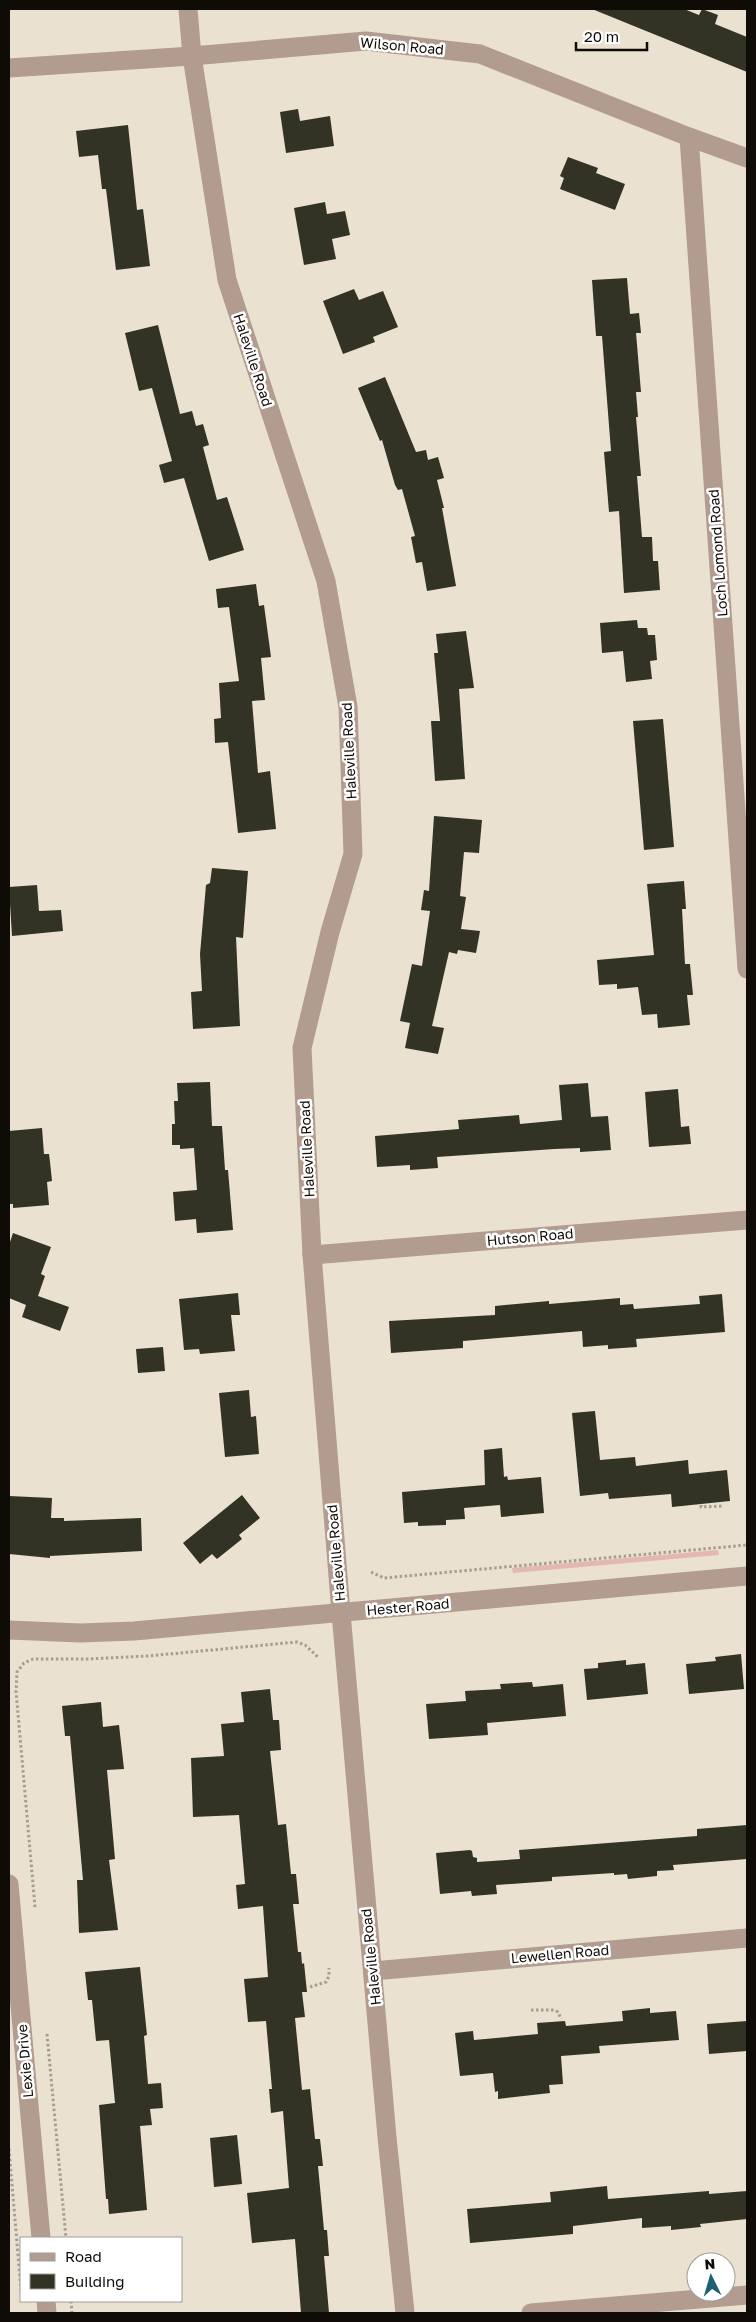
<svg xmlns="http://www.w3.org/2000/svg" width="756" height="2322" font-family="'Golos Text',sans-serif">
	<style>
		.green { fill: #e5b7b1 }
		.building { fill: #323325 }
		.lines { fill: none; stroke-linecap: round; stroke-linejoin: round }
		.path { stroke: #a59e92; stroke-width: 3; stroke-dasharray: 2.5 2.5; stroke-linecap: butt }
		.minor { stroke: #b19c8f; stroke-width: 19 }
		.labels { text-anchor: middle; stroke-width: 5; stroke-linejoin: round; paint-order: stroke }
		.street-label { font-size: 14px; fill: #0f0c07; stroke: #fff }
	</style>
	<rect width="100%" height="100%" fill="#eae1d1"/>
	<path class="green" d="M 718,1550 L 719,1555 L 513,1573 L 512,1568 Z"/>
	<g class="building">
		<path d="M 592,9 L 684,9 L 699,15 L 702,9 L 718,15 L 715,24 L 747,37 L 747,72 Z"/>
		<path d="M 298,109 L 300,121 L 330,116 L 334,146 L 286,153 L 280,112 Z"/>
		<path d="M 128,125 L 137,210 L 143,209 L 150,266 L 116,270 L 106,189 L 102,189 L 98,155 L 79,157 L 76,131 Z"/>
		<path d="M 568,157 L 598,168 L 596,173 L 625,184 L 615,210 L 560,189 L 564,178 L 560,176 Z"/>
		<path d="M 325,202 L 327,214 L 345,211 L 350,235 L 332,239 L 336,259 L 304,265 L 294,208 Z"/>
		<path d="M 627,278 L 630,314 L 639,313 L 641,333 L 636,333 L 641,392 L 636,392 L 638,417 L 636,417 L 641,476 L 637,476 L 642,537 L 652,537 L 653,561 L 658,561 L 660,590 L 624,593 L 619,511 L 609,512 L 604,452 L 611,451 L 602,336 L 596,336 L 592,280 Z"/>
		<path d="M 354,289 L 359,300 L 383,291 L 398,327 L 373,337 L 375,342 L 343,354 L 323,301 Z"/>
		<path d="M 158,325 L 180,414 L 192,411 L 196,426 L 203,424 L 209,445 L 203,447 L 217,500 L 227,497 L 244,550 L 209,561 L 184,478 L 164,483 L 159,465 L 172,461 L 152,388 L 139,391 L 125,333 Z"/>
		<path d="M 385,377 L 416,452 L 426,450 L 428,460 L 438,457 L 444,478 L 437,480 L 444,508 L 442,508 L 456,586 L 427,591 L 422,562 L 416,563 L 411,537 L 415,536 L 402,489 L 398,490 L 395,485 L 382,440 L 380,441 L 358,388 Z"/>
		<path d="M 256,584 L 259,606 L 264,605 L 271,657 L 261,658 L 265,700 L 252,701 L 258,773 L 270,771 L 276,829 L 238,833 L 228,742 L 215,743 L 214,719 L 221,718 L 219,683 L 239,681 L 229,607 L 218,608 L 216,589 Z"/>
		<path d="M 637,620 L 638,628 L 647,628 L 648,635 L 655,635 L 657,660 L 650,661 L 652,679 L 626,682 L 623,651 L 602,653 L 600,623 Z"/>
		<path d="M 466,631 L 474,688 L 459,689 L 465,779 L 435,781 L 431,721 L 440,721 L 434,653 L 438,653 L 436,634 Z"/>
		<path d="M 663,719 L 674,847 L 644,850 L 633,721 Z"/>
		<path d="M 434,816 L 482,820 L 479,853 L 464,852 L 460,896 L 466,897 L 461,929 L 480,931 L 476,953 L 458,950 L 457,954 L 449,952 L 432,1026 L 444,1028 L 438,1054 L 405,1048 L 410,1023 L 400,1021 L 412,964 L 422,966 L 430,911 L 421,910 L 424,890 L 429,891 Z"/>
		<path d="M 212,868 L 248,871 L 243,938 L 236,937 L 240,1026 L 193,1029 L 191,992 L 202,991 L 200,954 L 206,885 L 210,883 Z"/>
		<path d="M 684,881 L 686,909 L 682,909 L 685,964 L 690,964 L 693,995 L 687,995 L 690,1025 L 658,1028 L 657,1014 L 642,1015 L 638,987 L 617,989 L 617,984 L 599,985 L 597,960 L 654,955 L 647,884 Z"/>
		<path d="M 37,885 L 39,911 L 61,910 L 63,931 L 12,936 L 9,887 Z"/>
		<path d="M 210,1082 L 212,1126 L 222,1126 L 225,1170 L 228,1170 L 233,1230 L 197,1233 L 196,1219 L 175,1221 L 173,1192 L 197,1190 L 194,1148 L 180,1149 L 180,1145 L 172,1145 L 172,1124 L 175,1124 L 174,1101 L 178,1101 L 177,1083 Z"/>
		<path d="M 588,1083 L 591,1117 L 608,1116 L 611,1150 L 580,1152 L 580,1148 L 554,1149 L 437,1157 L 438,1168 L 410,1170 L 410,1165 L 377,1167 L 375,1136 L 459,1129 L 458,1120 L 519,1115 L 520,1124 L 562,1120 L 559,1085 Z"/>
		<path d="M 678,1089 L 681,1127 L 689,1126 L 691,1144 L 649,1147 L 645,1092 Z"/>
		<path d="M 42,1128 L 44,1154 L 49,1154 L 50,1162 L 52,1181 L 47,1182 L 49,1205 L 13,1208 L 13,1204 L 9,1204 L 9,1131 Z"/>
		<path d="M 13,1233 L 51,1247 L 41,1274 L 45,1276 L 38,1296 L 69,1307 L 60,1331 L 22,1317 L 26,1305 L 9,1298 L 9,1245 Z"/>
		<path d="M 238,1293 L 240,1315 L 231,1315 L 235,1351 L 200,1354 L 199,1349 L 184,1350 L 179,1299 Z"/>
		<path d="M 722,1294 L 725,1332 L 636,1339 L 637,1347 L 608,1349 L 608,1345 L 583,1347 L 582,1331 L 463,1341 L 463,1348 L 391,1353 L 389,1321 L 495,1315 L 495,1306 L 549,1301 L 549,1304 L 620,1298 L 620,1305 L 633,1304 L 634,1309 L 700,1304 L 699,1296 Z"/>
		<path d="M 163,1347 L 165,1371 L 138,1373 L 136,1349 Z"/>
		<path d="M 249,1390 L 251,1417 L 256,1416 L 259,1454 L 225,1457 L 219,1393 Z"/>
		<path d="M 595,1411 L 600,1460 L 635,1457 L 636,1466 L 688,1460 L 689,1474 L 727,1470 L 730,1501 L 672,1507 L 671,1494 L 609,1499 L 608,1493 L 580,1496 L 572,1413 Z"/>
		<path d="M 502,1448 L 504,1477 L 507,1476 L 508,1480 L 541,1477 L 544,1513 L 501,1517 L 500,1505 L 464,1508 L 465,1519 L 446,1520 L 446,1525 L 418,1526 L 418,1522 L 404,1523 L 402,1492 L 485,1485 L 484,1450 Z"/>
		<path d="M 242,1495 L 260,1518 L 239,1535 L 242,1539 L 217,1559 L 212,1554 L 200,1564 L 183,1543 Z"/>
		<path d="M 9,1496 L 52,1498 L 51,1518 L 64,1518 L 64,1521 L 141,1518 L 142,1551 L 50,1556 L 50,1558 L 9,1554 Z"/>
		<path d="M 741,1654 L 744,1689 L 689,1694 L 686,1664 L 716,1661 L 715,1657 Z"/>
		<path d="M 626,1660 L 626,1665 L 645,1663 L 648,1694 L 587,1700 L 584,1669 L 598,1668 L 598,1663 Z"/>
		<path d="M 532,1682 L 533,1687 L 563,1684 L 566,1716 L 487,1723 L 488,1735 L 429,1739 L 426,1704 L 466,1701 L 465,1691 L 501,1689 L 500,1684 Z"/>
		<path d="M 270,1689 L 273,1720 L 279,1720 L 281,1750 L 270,1751 L 278,1825 L 286,1824 L 291,1874 L 296,1874 L 299,1904 L 293,1904 L 298,1952 L 301,1952 L 302,1964 L 304,1963 L 307,1992 L 302,1992 L 305,2017 L 295,2018 L 302,2090 L 310,2089 L 315,2139 L 320,2139 L 323,2166 L 318,2166 L 324,2230 L 327,2230 L 329,2256 L 324,2256 L 329,2313 L 301,2313 L 295,2239 L 252,2243 L 247,2193 L 289,2188 L 283,2111 L 271,2113 L 269,2089 L 272,2089 L 266,2021 L 248,2022 L 244,1979 L 268,1977 L 263,1906 L 238,1909 L 236,1885 L 245,1884 L 239,1815 L 193,1817 L 191,1758 L 224,1756 L 221,1724 L 244,1722 L 241,1692 Z"/>
		<path d="M 101,1702 L 103,1727 L 119,1725 L 124,1769 L 107,1770 L 115,1859 L 109,1860 L 118,1930 L 79,1933 L 77,1880 L 83,1880 L 70,1736 L 65,1736 L 62,1706 Z"/>
		<path d="M 747,1825 L 747,1859 L 673,1865 L 674,1870 L 657,1871 L 657,1876 L 628,1879 L 627,1874 L 614,1875 L 614,1873 L 552,1877 L 552,1881 L 496,1885 L 497,1894 L 472,1896 L 471,1891 L 440,1894 L 436,1853 L 470,1850 L 472,1851 L 473,1857 L 477,1858 L 477,1862 L 520,1859 L 519,1850 L 697,1836 L 697,1829 Z"/>
		<path d="M 140,1967 L 147,2035 L 144,2036 L 148,2084 L 161,2083 L 163,2108 L 150,2109 L 152,2125 L 140,2126 L 147,2210 L 109,2214 L 108,2199 L 106,2199 L 99,2105 L 115,2103 L 109,2040 L 96,2041 L 92,2000 L 88,2000 L 85,1972 Z"/>
		<path d="M 650,2008 L 650,2013 L 676,2011 L 679,2040 L 599,2046 L 600,2053 L 561,2056 L 563,2084 L 549,2085 L 550,2093 L 498,2099 L 498,2091 L 495,2092 L 493,2073 L 460,2076 L 455,2033 L 473,2031 L 474,2040 L 538,2034 L 537,2023 L 565,2021 L 566,2026 L 623,2021 L 622,2011 Z"/>
		<path d="M 747,2021 L 747,2051 L 709,2054 L 707,2024 Z"/>
		<path d="M 237,2135 L 242,2184 L 214,2187 L 210,2138 Z"/>
		<path d="M 607,2186 L 608,2199 L 709,2191 L 709,2194 L 747,2191 L 747,2219 L 700,2224 L 701,2227 L 671,2230 L 671,2226 L 642,2228 L 642,2218 L 573,2226 L 573,2234 L 470,2243 L 467,2209 L 551,2202 L 550,2192 Z"/>
	</g>
	<g class="lines">
		<g class="path">
			<path d="M 701,1505 L 701,1507 L 724,1506"/>
			<path d="M 371,1572 L 384,1578 L 747,1545"/>
			<path d="M 35,1907 L 16,1691 L 17,1672 L 24,1663 L 33,1659 L 87,1659 L 148,1656 L 297,1642 L 305,1645 L 318,1657"/>
			<path d="M 310,1987 L 326,1982 L 329,1976 L 329,1968"/>
			<path d="M 531,2010 L 554,2010 L 558,2012 L 561,2019"/>
			<path d="M 47,2034 L 66,2238"/>
			<path d="M 9,2149 L 21,2290"/>
			<path d="M 71,2301 L 72,2313"/>
		</g>
		<g class="minor">
			<path d="M 188,9 L 192,56 L 227,280 L 326,581 L 348,707 L 353,854 L 330,932 L 302,1048 L 312,1255 L 341,1613 L 387,2137 L 405,2313"/>
			<path d="M 9,68 L 192,56 L 366,41 L 480,54 L 689,137 L 747,158"/>
			<path d="M 689,137 L 747,969"/>
			<path d="M 312,1255 L 747,1220"/>
			<path d="M 9,1630 L 80,1633 L 134,1631 L 747,1576"/>
			<path d="M 9,1884 L 41,2238"/>
			<path d="M 373,1971 L 747,1938"/>
			<path d="M 46,2301 L 47,2313"/>
			<path d="M 531,2313 L 747,2295"/>
		</g>
	</g>
	<g class="labels">
		<g class="street-label">
			<text transform="translate(402 46) rotate(5)" y="5">Wilson Road</text>
			<text transform="translate(253 360) rotate(72)" y="5">Haleville Road</text>
			<text transform="translate(718 553) rotate(-94)" y="5">Loch Lomond Road</text>
			<text transform="translate(349 751) rotate(-93)" y="5">Haleville Road</text>
			<text transform="translate(307 1149) rotate(-93)" y="5">Haleville Road</text>
			<text transform="translate(530 1237) rotate(-5)" y="5">Hutson Road</text>
			<text transform="translate(336 1553) rotate(-95)" y="5">Haleville Road</text>
			<text transform="translate(408 1607) rotate(-5)" y="5">Hester Road</text>
			<text transform="translate(560 1954) rotate(-5)" y="5">Lewellen Road</text>
			<text transform="translate(371 1957) rotate(-96)" y="5">Haleville Road</text>
			<text transform="translate(25 2061) rotate(-95)" y="5">Lexie Drive</text>
		</g>
	</g>
	<rect width="756" height="2322" fill="none" stroke="#0f0c07" stroke-width="20"/>
	<rect x="20" y="2237" width="162" height="65" fill="#ffffff" stroke="#9f9e9c"/>
	<rect x="30" y="2253" width="25" height="8" fill="#b19c8f" stroke="#9f9e9c"/>
	<text x="65" y="2262" font-size="15" fill="#0f0c07">Road</text>
	<rect x="30" y="2274" width="25" height="15" fill="#323325" stroke="#9f9e9c"/>
	<text x="65" y="2287" font-size="15" fill="#0f0c07">Building</text>
	<g transform="translate(711 2277) rotate(355)"><circle r="24" fill="#ffffff" stroke="#9f9e9c"/>
	<path d="M0-4L9 19L0 12L-9 19Z" fill="#1e6174"/>
	<text y="-8" font-size="14" font-weight="bold" text-anchor="middle" fill="#0f0c07">N</text>
	</g>
	<path d="M576 42v8h71v-8" fill="none" stroke="#0f0c07" stroke-width="2.5"/>
	<text x="584" y="42" font-size="15" fill="#0f0c07" stroke="#ffffff" stroke-width="4" paint-order="stroke">20 m</text>
</svg>
